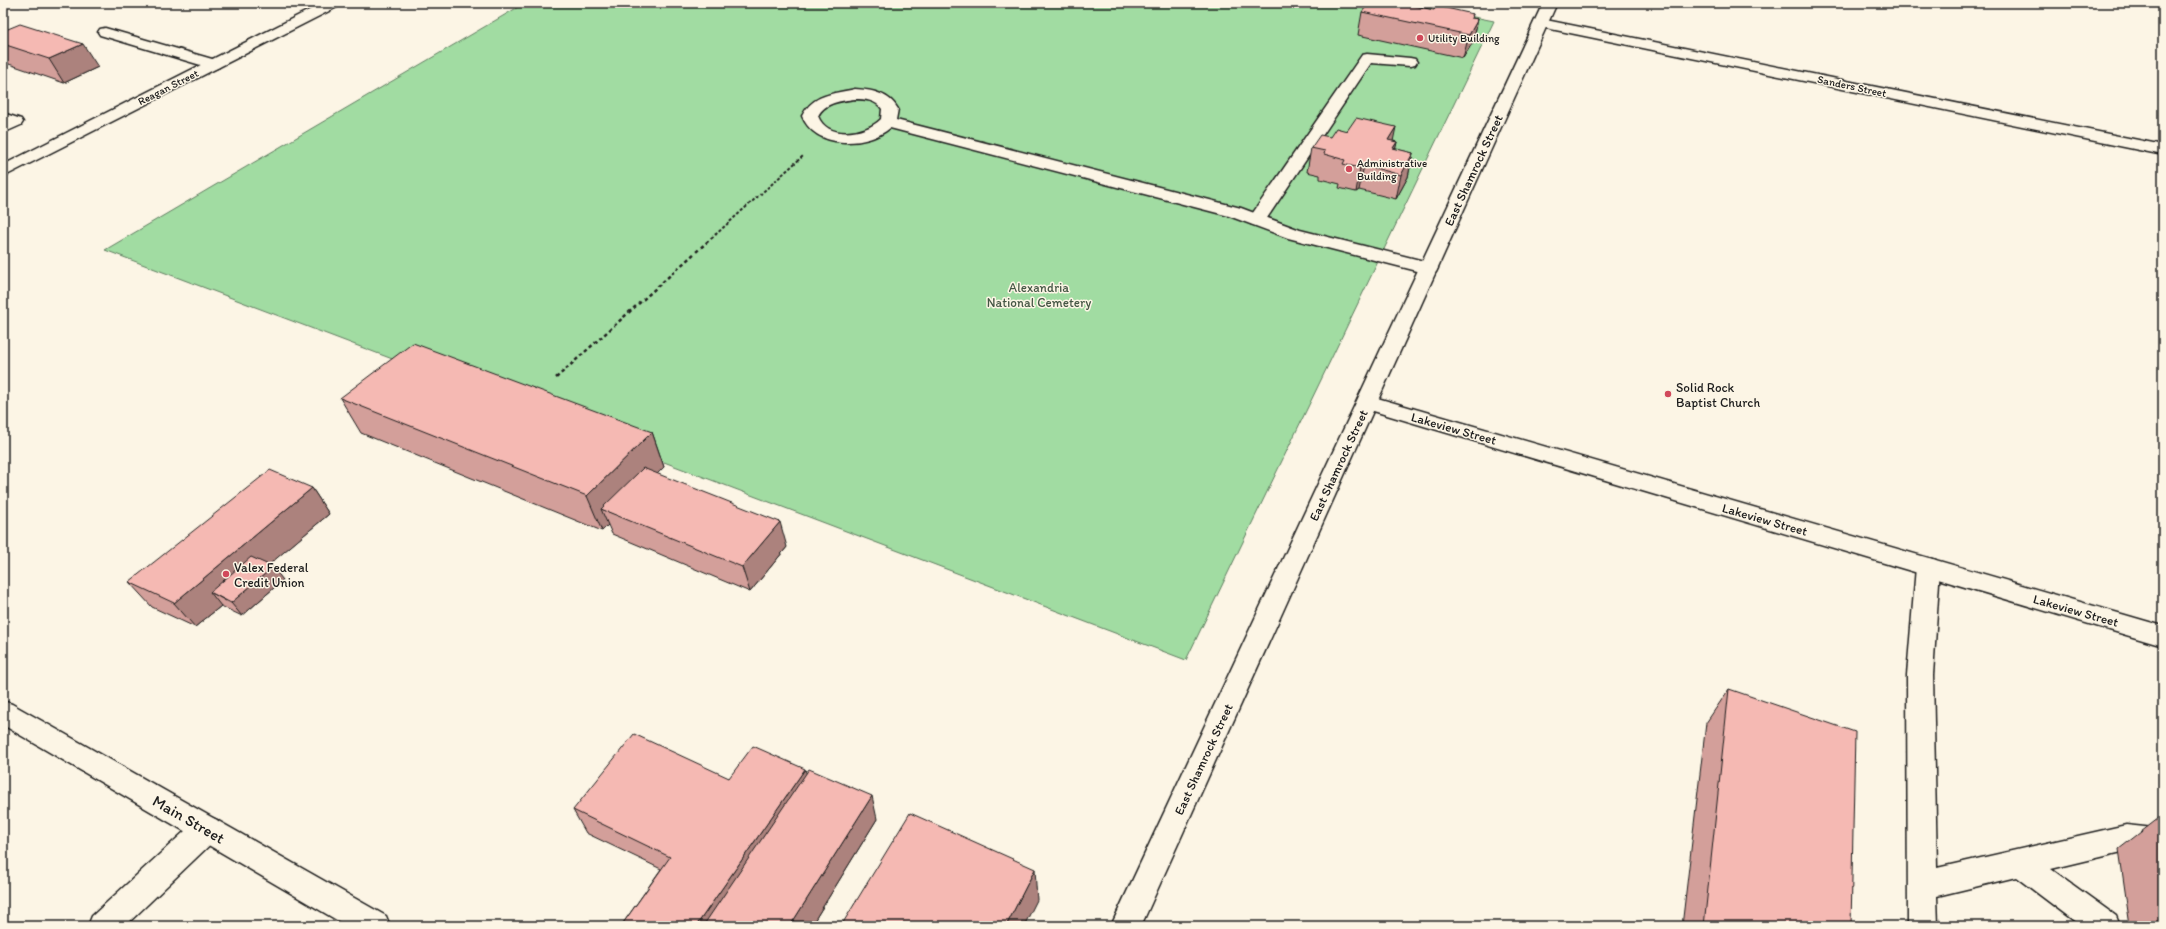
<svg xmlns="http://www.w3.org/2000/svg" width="2166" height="929" font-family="Itim,sans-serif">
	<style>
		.green { fill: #a1dca2; stroke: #5e7c5f }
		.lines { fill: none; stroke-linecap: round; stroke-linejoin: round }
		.service-casing { stroke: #1c1c1c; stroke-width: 3 }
		.minor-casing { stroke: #1c1c1c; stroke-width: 3 }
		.tertiary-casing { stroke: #1c1c1c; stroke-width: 3 }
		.secondary-casing { stroke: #1c1c1c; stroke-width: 3 }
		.path-far1 { stroke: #1c1c1c; stroke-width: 2; stroke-dasharray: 3 2; stroke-linecap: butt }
		.path { stroke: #1c1c1c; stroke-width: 2.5; stroke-dasharray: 3.5 3; stroke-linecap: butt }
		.service { fill: #fcf5e5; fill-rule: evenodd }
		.minor { fill: #fcf5e5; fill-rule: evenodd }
		.tertiary { fill: #fcf5e5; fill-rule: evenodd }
		.secondary { fill: #fcf5e5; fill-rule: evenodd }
		.wall { fill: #d39f9a; stroke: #1c1c1c }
		.shaded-wall { fill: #ac827d; stroke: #1c1c1c }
		.building { fill: #f5b9b3; stroke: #1c1c1c }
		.poi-dot { fill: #d1495b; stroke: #fcf5e5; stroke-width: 1.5 }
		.labels { text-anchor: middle; stroke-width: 3; stroke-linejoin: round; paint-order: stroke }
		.far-poi-label { font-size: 11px; fill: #1c1c1c; stroke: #fcf5e5; text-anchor: start }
		.far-street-label { font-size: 11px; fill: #1c1c1c; stroke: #fcf5e5 }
		.street-label { font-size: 13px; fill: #1c1c1c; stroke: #fcf5e5 }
		.park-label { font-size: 13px; fill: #445644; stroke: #fcf5e5 }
		.poi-label { font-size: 13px; fill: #1c1c1c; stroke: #fcf5e5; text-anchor: start }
		.near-street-label { font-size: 16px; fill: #1c1c1c; stroke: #fcf5e5 }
	</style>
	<rect width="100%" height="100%" fill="#fcf5e5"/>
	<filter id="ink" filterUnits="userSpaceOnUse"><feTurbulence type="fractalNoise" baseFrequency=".025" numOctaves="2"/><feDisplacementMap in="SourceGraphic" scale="8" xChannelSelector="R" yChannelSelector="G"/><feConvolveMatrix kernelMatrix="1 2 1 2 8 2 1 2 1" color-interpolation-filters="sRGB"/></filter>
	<g filter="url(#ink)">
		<path class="green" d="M 525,3 L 1404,3 L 1494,21 L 1186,660 L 105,250 Z"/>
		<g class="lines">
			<g class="service-casing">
				<g id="service">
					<path d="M 105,28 L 219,61 L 222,64 L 219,67 L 214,69 L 100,35 L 98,32 L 100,29 Z"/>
					<path d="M 1367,54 L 1410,58 L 1415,59 L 1417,62 L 1415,65 L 1410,66 L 1371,63 L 1263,224 L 1257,225 L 1251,224 L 1248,220 L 1362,55 Z"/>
					<path d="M 3,113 L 21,119 L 23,122 L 21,125 L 3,133 Z"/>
					<path d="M 1928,558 L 1936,560 L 1940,567 L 1933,675 L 1937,868 L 2126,825 L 2163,829 L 2163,855 L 2126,851 L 2051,869 L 2116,916 L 2120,926 L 2081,926 L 2016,877 L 1937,896 L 1938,926 L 1908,926 L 1907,675 L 1916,567 L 1920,560 Z"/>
					<path d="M 207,816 L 217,820 L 221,829 L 217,838 L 125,926 L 88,926 L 92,916 L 197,820 Z"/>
				</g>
			</g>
			<g class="minor-casing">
				<g id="minor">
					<path d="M 1541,19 L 2163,145 L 2163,155 L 1536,26 L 1534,23 L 1536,20 Z"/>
					<path d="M 855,89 C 872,90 889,93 898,109 L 896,120 L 1241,208 L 1300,230 L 1436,264 L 1438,268 L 1436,272 L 1429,274 L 1288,238 L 1229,216 L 890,128 C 866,148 815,149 802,116 C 813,94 832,94 855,89 ZM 855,99 C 865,99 876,100 882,109 L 881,119 C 865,135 827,140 818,116 C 825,102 841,101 855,99 Z"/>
					<path d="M 1367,395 L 2163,626 L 2163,646 L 1360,407 L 1357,402 L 1360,397 Z"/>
				</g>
			</g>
			<g class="tertiary-casing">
				<path id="tertiary" d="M 323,3 L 341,3 L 339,6 L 3,177 L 3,165 Z"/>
			</g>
			<g class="secondary-casing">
				<g id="secondary">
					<path d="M 1543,3 L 1557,3 L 1141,926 L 1111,926 Z"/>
					<path d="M 3,701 L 12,704 L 386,916 L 390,926 L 347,926 L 3,725 Z"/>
				</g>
			</g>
			<path class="path-far1" d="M 715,235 L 803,156"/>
			<path class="path" d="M 556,378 L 716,234"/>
			<use href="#service" class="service"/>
			<use href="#minor" class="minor"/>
			<use href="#tertiary" class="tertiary"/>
			<use href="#secondary" class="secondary"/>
		</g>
		<g class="wall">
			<path d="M 1434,10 L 1473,14 L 1472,18 L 1478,19 L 1473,42 L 1463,58 L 1358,35 L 1362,12 Z"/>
			<path d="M 3,31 L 98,67 L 64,83 L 3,62 Z"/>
			<path d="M 1330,137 L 1393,141 L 1397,142 L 1395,149 L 1413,153 L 1408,177 L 1396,199 L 1359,190 L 1356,192 L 1339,188 L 1340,184 L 1320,179 L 1320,175 L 1307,172 L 1311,148 Z"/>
			<path d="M 340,398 L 652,432 L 664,467 L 657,474 L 787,547 L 750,592 L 612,534 L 608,525 L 602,531 L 361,433 Z"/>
			<path d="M 312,488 L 329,514 L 268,565 L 283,580 L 242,616 L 221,606 L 195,627 L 152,607 L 129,582 Z"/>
			<path d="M 1729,689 L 1851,926 L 1682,926 L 1706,723 Z"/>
			<path d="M 806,773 L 877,819 L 811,926 L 621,926 L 661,869 L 586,833 L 573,810 L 729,778 Z"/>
			<path d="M 2159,818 L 2163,820 L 2163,926 L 2130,926 L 2119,849 Z"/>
		</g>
		<g class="shaded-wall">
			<path d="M 1478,19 L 1473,42 L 1463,58 L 1469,35 Z"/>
			<path d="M 83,44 L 98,67 L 64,83 L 49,59 Z"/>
			<path d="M 1396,127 L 1391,151 L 1388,140 Z"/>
			<path d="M 1397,142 L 1392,166 L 1388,172 L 1393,148 Z"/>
			<path d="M 1413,153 L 1408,177 L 1396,199 L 1401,175 Z"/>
			<path d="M 1364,165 L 1359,190 L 1356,192 L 1360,168 Z"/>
			<path d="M 652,432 L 664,467 L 617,515 L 601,509 L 608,525 L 602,531 L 587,496 Z"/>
			<path d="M 312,488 L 329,514 L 226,601 L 210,592 L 221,606 L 195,627 L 174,603 Z"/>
			<path d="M 780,522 L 787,547 L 750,592 L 742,567 Z"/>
			<path d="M 273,567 L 283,580 L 242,616 L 231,603 Z"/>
			<path d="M 805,769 L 812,792 L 722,926 L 696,926 Z"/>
			<path d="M 872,796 L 877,819 L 811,926 L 790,926 Z"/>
			<path d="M 1035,869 L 1037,900 L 1024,926 L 1006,926 Z"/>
		</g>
		<g class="building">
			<path d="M 1369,3 L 1401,3 L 1434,10 L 1437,6 L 1473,14 L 1471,18 L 1478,19 L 1469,35 L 1362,12 Z"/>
			<path d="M 20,24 L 83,44 L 49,59 L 3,44 L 3,31 Z"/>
			<path d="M 1356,118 L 1396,127 L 1388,140 L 1397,142 L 1393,148 L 1413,153 L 1401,175 L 1364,165 L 1360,168 L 1343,164 L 1345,160 L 1324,154 L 1325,151 L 1311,148 L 1320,135 L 1330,137 L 1336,128 L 1347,131 Z"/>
			<path d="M 413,343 L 652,432 L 587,496 L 340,398 Z"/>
			<path d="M 643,468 L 780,522 L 742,567 L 601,509 Z"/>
			<path d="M 270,470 L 312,488 L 174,603 L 129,582 Z"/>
			<path d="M 251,557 L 273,567 L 231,603 L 210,592 Z"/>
			<path d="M 1729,689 L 1855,732 L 1851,926 L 1704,926 Z"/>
			<path d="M 634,734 L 729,778 L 753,746 L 805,769 L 696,926 L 621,926 L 670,857 L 573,810 Z"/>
			<path d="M 809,769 L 872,796 L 790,926 L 703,926 Z"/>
			<path d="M 910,813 L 1035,869 L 1006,926 L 841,926 Z"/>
			<path d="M 2159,818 L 2163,820 L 2163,839 Z"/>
		</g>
	</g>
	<g class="poi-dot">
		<circle cx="1420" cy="38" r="4"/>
		<circle cx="1349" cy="169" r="4"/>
		<circle cx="1668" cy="394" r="4"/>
		<circle cx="226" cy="574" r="4"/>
	</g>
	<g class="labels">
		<g class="far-poi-label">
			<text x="1428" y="42">Utility Building</text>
			<text x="1357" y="167">Administrative<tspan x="1357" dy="13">Building</tspan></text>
		</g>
		<g class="far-street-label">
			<text transform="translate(1852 86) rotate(12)" y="4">Sanders Street</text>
			<text transform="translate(168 87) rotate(-27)" y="4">Reagan Street</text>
		</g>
		<g class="street-label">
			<text transform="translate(1473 170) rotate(-65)" y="5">East Shamrock Street</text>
			<text transform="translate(1454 428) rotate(16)" y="5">Lakeview Street</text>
			<text transform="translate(1338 465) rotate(-65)" y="5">East Shamrock Street</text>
			<text transform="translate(1765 519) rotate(16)" y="5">Lakeview Street</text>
			<text transform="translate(2076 610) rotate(16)" y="5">Lakeview Street</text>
			<text transform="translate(1203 759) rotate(-65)" y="5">East Shamrock Street</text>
		</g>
		<g class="park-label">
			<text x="1039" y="292">Alexandria<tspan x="1039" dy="15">National Cemetery</tspan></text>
		</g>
		<g class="poi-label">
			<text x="1676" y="392">Solid Rock<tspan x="1676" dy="15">Baptist Church</tspan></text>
			<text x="234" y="572">Valex Federal<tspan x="234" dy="15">Credit Union</tspan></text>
		</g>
		<g class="near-street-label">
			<text transform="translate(189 819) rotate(30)" y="6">Main Street</text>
		</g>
	</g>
	<rect width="2166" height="929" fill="none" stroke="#fcf5e5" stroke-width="16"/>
	<rect x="8" y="8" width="2150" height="913" fill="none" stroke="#1c1c1c" stroke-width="1.5" filter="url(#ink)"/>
</svg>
